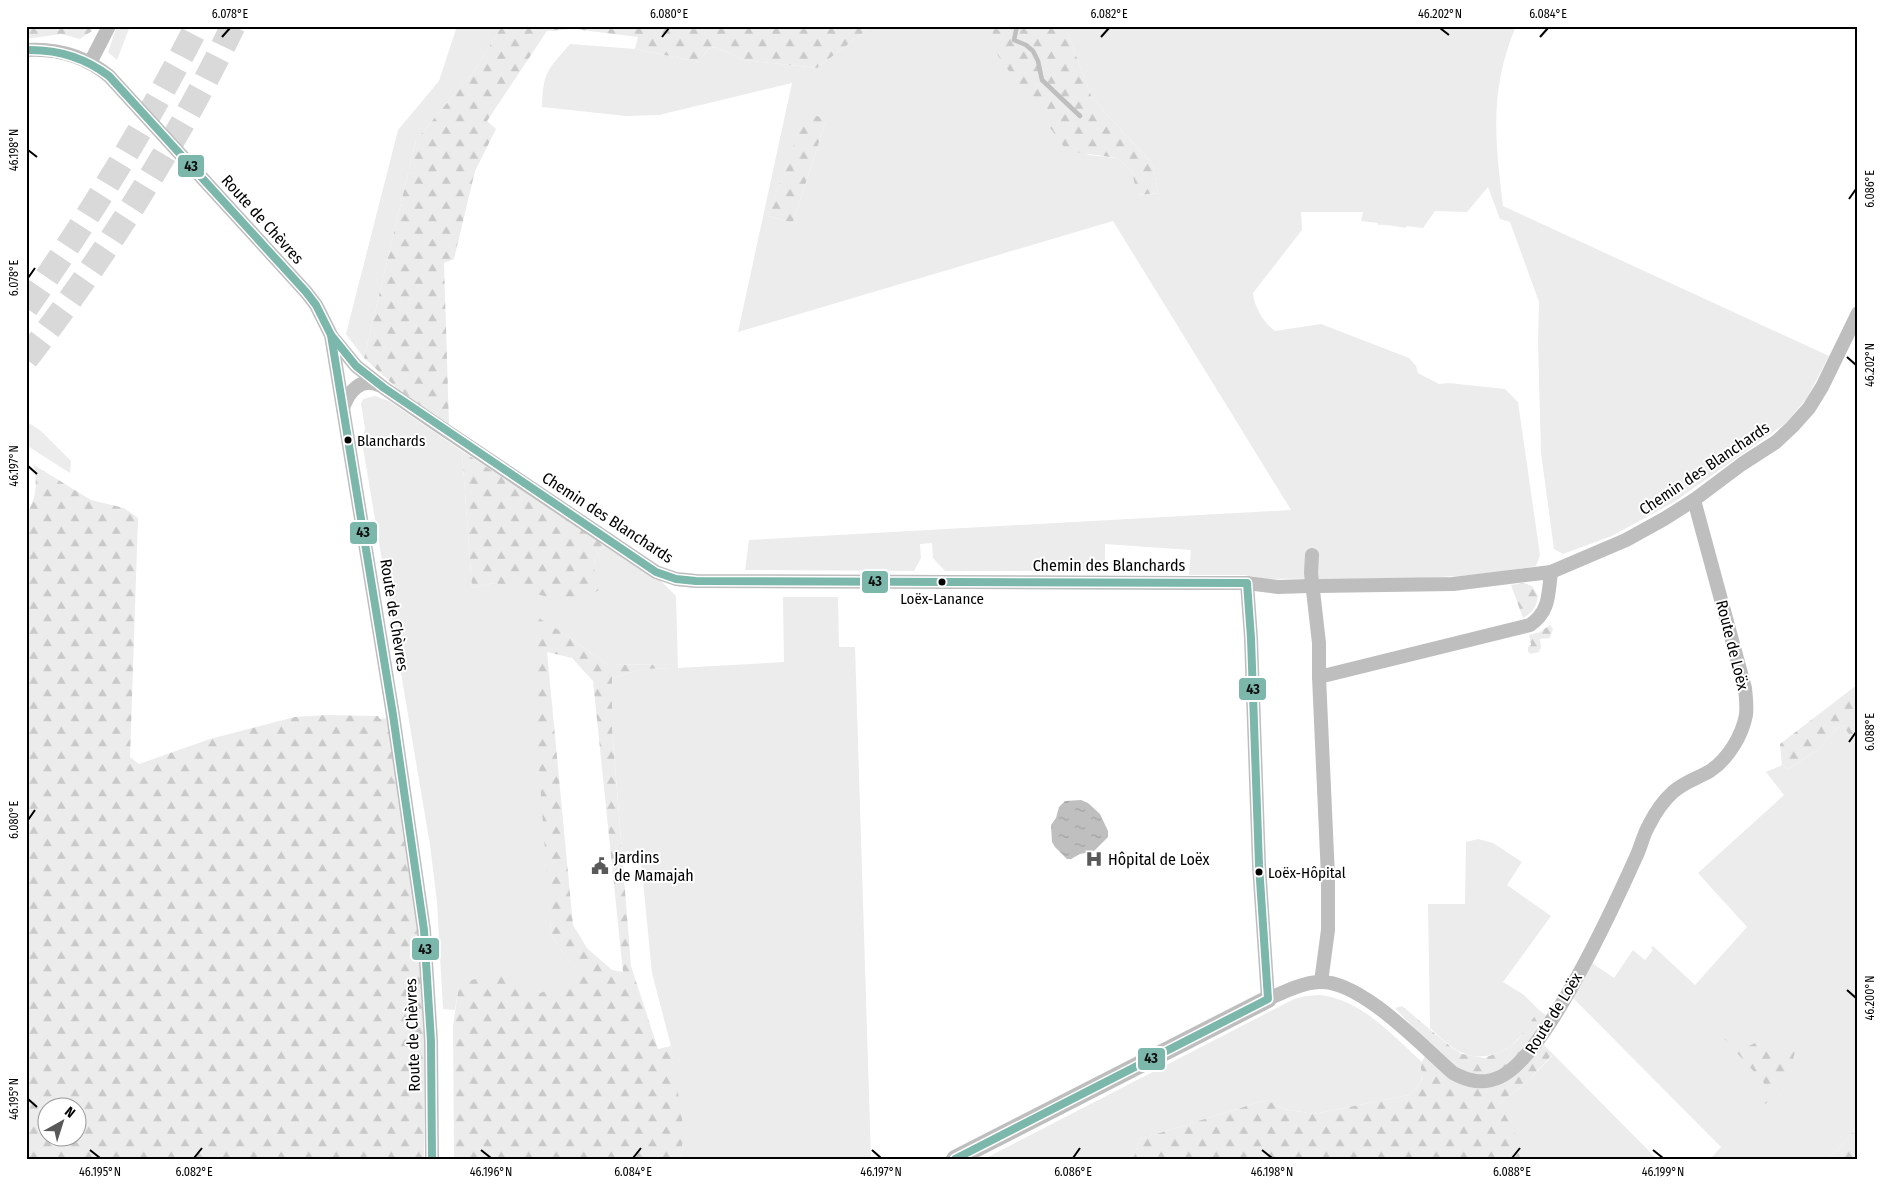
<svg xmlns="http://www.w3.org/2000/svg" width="1884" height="1185" font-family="'Fira Sans Condensed',sans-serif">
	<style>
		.grass { fill: #ececec; fill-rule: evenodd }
		.forest { fill: url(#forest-firs); fill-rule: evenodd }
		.water { fill: url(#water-ripples) }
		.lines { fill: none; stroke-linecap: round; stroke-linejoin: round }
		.stream { stroke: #bfbfbf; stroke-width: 4.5 }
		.motorway-tunnel { stroke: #d9d9d9; stroke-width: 25; stroke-dasharray: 25 12; stroke-linecap: butt }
		.minor { stroke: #bebebe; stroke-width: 14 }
		.tertiary { stroke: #bebebe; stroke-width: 18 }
		.minor-bridge { stroke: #bebebe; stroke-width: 14 }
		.bus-1-casing { stroke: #fff; stroke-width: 11 }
		.bus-1 { stroke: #7bb7ab; stroke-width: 8 }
		.ticks { fill: none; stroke: #000; stroke-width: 2 }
		.bus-dot { fill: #000; stroke: #fff; stroke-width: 2 }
		.labels { text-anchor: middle; stroke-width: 4; stroke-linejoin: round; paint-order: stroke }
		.bus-label { font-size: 15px; fill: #000; stroke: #fff; text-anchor: start }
		.street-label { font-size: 16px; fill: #000; stroke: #fff }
		.poi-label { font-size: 16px; fill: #000; stroke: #fff; text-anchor: start }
		.line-badge { stroke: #fff; stroke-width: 2 }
		.pale-badge-label { font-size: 14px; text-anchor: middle; font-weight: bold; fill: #111 }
		.neatline { fill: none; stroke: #000; stroke-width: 2 }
		.ticks-label { font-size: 12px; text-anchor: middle; fill: #000 }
	</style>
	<defs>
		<pattern id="forest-firs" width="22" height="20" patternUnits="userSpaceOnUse" patternTransform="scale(1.25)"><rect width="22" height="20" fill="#ececec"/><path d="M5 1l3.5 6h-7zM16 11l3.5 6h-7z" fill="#c9c9c9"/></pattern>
		<pattern id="water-ripples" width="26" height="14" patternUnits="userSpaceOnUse" patternTransform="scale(1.25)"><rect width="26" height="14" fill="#bfbfbf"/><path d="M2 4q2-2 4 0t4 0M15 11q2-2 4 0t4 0" fill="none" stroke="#a2a2a2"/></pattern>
	</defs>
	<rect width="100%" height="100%" fill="#fff"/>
	<g class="grass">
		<path d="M 117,26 L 130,26 L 117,60 L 108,52 Z"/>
		<path d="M 457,26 L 502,26 L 475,70 L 416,140 L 364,358 L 346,334 L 398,130 L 439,81 Z"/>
		<path d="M 872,26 L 991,26 L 999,56 L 1088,155 L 1117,158 L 1132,171 L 1138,195 L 1158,193 L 1153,165 L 1092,98 L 1065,26 L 1516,26 C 1489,90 1495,140 1503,206 L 1829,356 L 1807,398 L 1786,423 L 1674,502 L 1612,536 L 1563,554 L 1554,549 L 1541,453 L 1538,342 L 1539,302 L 1510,222 L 1500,219 L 1488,187 L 1467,212 L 1435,211 L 1423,228 L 1406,226 L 1406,228 C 1396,227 1387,224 1378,225 L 1378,223 L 1361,221 L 1363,212 L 1301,212 L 1302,230 L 1253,293 C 1254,307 1264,323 1275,331 L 1321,324 L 1409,358 L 1416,366 L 1418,373 L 1439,384 L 1449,383 L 1505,389 L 1518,402 L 1540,555 L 1536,566 C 1448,583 1357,578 1268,579 L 1244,575 L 1189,575 L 1191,550 L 1105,544 L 1105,571 L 945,571 L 933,558 L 932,543 L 920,544 L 921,558 L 914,571 L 745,570 L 749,540 L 1291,510 L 1113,221 L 738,332 L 792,83 L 659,115 L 626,116 L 542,107 C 543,71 547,71 570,44 L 635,49 L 699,62 L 708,49 L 715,47 L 743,60 L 817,68 ZM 806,112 L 826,120 L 793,223 L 768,216 Z"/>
		<path d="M 375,396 L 389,401 L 462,451 L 472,588 L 495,583 L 516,588 L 598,590 C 594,569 589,562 605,544 L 661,581 L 676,596 L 678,668 L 784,662 L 783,597 L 838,597 L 839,647 L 855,647 L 871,1159 L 680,1159 L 683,1132 L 671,1046 L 652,973 L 640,851 L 622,852 L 612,727 L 612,678 L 643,669 L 673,668 L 673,664 L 608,665 L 562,632 L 538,618 L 533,637 L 551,934 L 591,994 L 599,1023 L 459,985 L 455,1010 L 443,1009 L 437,902 L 430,845 L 362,442 L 365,428 L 361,404 L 363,399 Z"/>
		<path d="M 26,421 L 41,431 L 71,461 L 70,473 L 26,445 Z"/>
		<path d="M 1842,725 L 1858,746 L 1858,1125 L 1841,1147 L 1827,1159 L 1710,1159 L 1721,1147 L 1573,998 L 1592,963 L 1614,978 L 1633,950 L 1645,960 L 1653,950 L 1651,948 L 1653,946 L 1695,985 L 1747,927 L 1698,873 L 1784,795 L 1766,772 L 1782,765 L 1789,769 L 1820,748 L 1828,737 Z"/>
		<path d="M 1478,839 L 1493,843 L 1522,862 L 1507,885 L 1551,916 L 1503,982 L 1524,995 L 1539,1010 C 1532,1020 1525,1032 1516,1041 C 1511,1047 1505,1050 1497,1053 C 1466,1064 1451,1047 1430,1028 L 1428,904 L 1465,904 L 1466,842 Z"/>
		<path d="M 1321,995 C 1363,1001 1392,1035 1422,1062 L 1420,1065 L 1423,1076 L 1418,1087 L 1409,1095 L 1314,1114 L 1284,1109 L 1266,1100 L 1140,1139 L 1133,1159 L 984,1159 L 1294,999 L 1306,996 Z"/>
		<path d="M 1544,1045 L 1657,1159 L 1521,1159 L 1499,1103 L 1525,1084 L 1552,1056 L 1542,1047 Z"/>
	</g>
	<g class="forest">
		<path d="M 55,26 L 88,26 L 92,31 L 80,39 L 61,34 L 26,39 L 26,29 Z"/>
		<path d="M 502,26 L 872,26 L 817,68 L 743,60 L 715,47 L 708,49 L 699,62 L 635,49 L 638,37 L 574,29 L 547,31 L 487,121 L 496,129 L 475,171 L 454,259 L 444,263 L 449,425 L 399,390 L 364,358 L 416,140 L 475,70 Z"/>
		<path d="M 991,26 L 1065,26 L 1092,98 L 1153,165 L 1158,193 L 1137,195 L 1132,171 L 1117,158 L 1067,151 L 998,56 Z"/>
		<path d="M 806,111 L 826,120 L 793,223 L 768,216 Z"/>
		<path d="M 462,451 L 605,544 C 589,562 594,569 599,590 L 575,604 L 495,583 L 472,588 Z"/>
		<path d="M 34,465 L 91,500 L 124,508 L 138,518 L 130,757 L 139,764 L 210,739 L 295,717 L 326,715 L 378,716 L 380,719 L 387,718 L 418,932 L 424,1028 L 424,1159 L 26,1159 L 26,515 C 37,496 37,486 34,465 ZM 48,1108 L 78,1108 L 78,1138 L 48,1138 Z"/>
		<path d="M 1524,583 L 1532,586 L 1538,596 C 1537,606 1532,613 1523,618 L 1511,585 Z"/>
		<path d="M 537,617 L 562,632 L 608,665 L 673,664 L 673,668 L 643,669 L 612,678 L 612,727 L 631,966 L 658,1049 L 671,1046 L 684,1132 L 680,1159 L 454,1159 L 453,1026 L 459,985 L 480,977 L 505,975 L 535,995 L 580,978 L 551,934 L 534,699 L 533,637 ZM 547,652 L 572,658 L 593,681 L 623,972 L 612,970 L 587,948 L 573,925 Z"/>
		<path d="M 1550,625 L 1553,629 L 1550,638 L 1540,639 L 1541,647 L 1539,652 L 1531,654 L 1528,652 L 1528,647 L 1531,645 L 1529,635 L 1540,632 Z"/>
		<path d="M 1858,684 L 1858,746 L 1842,725 L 1828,737 L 1820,748 L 1789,769 L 1782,765 L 1780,744 Z"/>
		<path d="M 1402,1006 L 1451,1047 L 1462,1054 L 1484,1058 L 1507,1049 L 1517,1041 L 1539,1010 L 1547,1016 L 1532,1039 L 1552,1055 L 1525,1084 L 1499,1103 L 1520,1143 L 1518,1152 L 1521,1159 L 1133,1159 L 1140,1139 L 1266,1100 L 1284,1109 L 1314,1114 L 1409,1095 L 1418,1087 L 1423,1077 L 1420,1065 L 1431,1046 L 1395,1008 Z"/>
		<path d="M 1724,1031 L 1743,1049 L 1763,1039 L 1783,1053 L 1796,1048 L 1789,1075 L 1779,1090 L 1769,1102 L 1754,1109 L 1762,1091 L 1764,1083 L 1720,1034 Z"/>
		<path d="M 1858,1125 L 1858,1159 L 1827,1159 L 1841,1147 Z"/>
	</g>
	<path class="water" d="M 1081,800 L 1088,803 L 1100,814 L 1108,831 L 1108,837 L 1094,851 L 1080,854 L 1071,859 L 1067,859 L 1055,847 L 1052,842 L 1051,825 L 1056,818 L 1059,807 L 1065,801 Z"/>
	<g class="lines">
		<path class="stream" d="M 1017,26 L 1014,40 L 1026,45 L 1033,51 L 1038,61 L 1042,80 L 1080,116"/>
		<g class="motorway-tunnel">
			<path d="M 26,308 C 89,217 147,124 197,26"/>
			<path d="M 26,359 C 104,258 178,141 233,26"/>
		</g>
		<g class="minor">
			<path d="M 26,50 C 57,48 85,56 109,76 L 306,292 L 316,305 L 331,335 L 393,715 L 424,930 L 431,1041 L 432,1159"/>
			<path d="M 90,63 L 109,26"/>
			<path d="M 333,338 L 356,366 L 384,388 L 433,422 L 656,572 L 676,579 L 696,581 L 1191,583 L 1247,583 L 1278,587 L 1308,586"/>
			<path d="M 343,408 C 349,391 361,377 379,385"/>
			<path d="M 1312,555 L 1311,573 L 1319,643 L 1319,677"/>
			<path d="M 1247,583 L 1251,638 L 1259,865 L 1268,999 C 1284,992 1301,983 1319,982 C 1360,979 1423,1047 1453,1073 C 1468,1081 1483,1085 1500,1077 C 1545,1057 1614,906 1636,857 C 1641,847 1643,835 1649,825 C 1655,813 1663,801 1673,792 C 1684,782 1698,778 1710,771 C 1728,759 1742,736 1746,715 C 1747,706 1746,697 1745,688 L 1694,500"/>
			<path d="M 1318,586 L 1453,584 L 1551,572 L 1626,540 L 1664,519 L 1694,500 L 1742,464 L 1776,442 L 1792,427 L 1809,408 L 1822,387 L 1858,313"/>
			<path d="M 1321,982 L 1328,930 L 1328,877 L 1319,677 L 1530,625 C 1550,611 1548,595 1551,572"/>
		</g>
		<path class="tertiary" d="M 955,1159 L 1268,999"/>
		<path class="minor-bridge" d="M 1308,586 L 1318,586"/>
		<g class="bus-1-casing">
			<g id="bus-1">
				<path d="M 26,50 C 58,49 84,57 109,76 L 306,292 L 316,305 L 331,335 L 393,715 L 424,930 L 431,1041 L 432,1159"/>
				<path d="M 331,335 L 356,366 L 384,388 L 656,572 L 676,579 L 696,581 L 1247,583 L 1251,638 L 1259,865 L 1268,999 L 955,1159"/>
			</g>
		</g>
		<use href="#bus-1" class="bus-1"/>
	</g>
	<path class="ticks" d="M 1440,28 L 1449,35M 222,37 L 230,28M 662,37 L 669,28M 1101,37 L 1109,28M 1540,37 L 1548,28M 28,150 L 37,157M 1849,199 L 1856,189M 28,278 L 35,268M 1847,357 L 1856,365M 28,466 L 37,474M 1849,742 L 1856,732M 28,820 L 35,810M 1847,990 L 1856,998M 28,1099 L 37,1107M 90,1150 L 100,1158M 481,1150 L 491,1158M 872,1150 L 881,1158M 1262,1150 L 1272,1158M 1653,1150 L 1663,1158M 194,1158 L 202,1148M 633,1158 L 641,1148M 1073,1158 L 1080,1148M 1512,1158 L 1520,1148"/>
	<defs>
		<g id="hospital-bare" transform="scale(1.35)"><path d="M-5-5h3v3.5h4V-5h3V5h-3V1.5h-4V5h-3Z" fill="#595959" stroke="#fff" stroke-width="2.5" paint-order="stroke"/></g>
		<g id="civic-bare" transform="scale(1.35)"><path d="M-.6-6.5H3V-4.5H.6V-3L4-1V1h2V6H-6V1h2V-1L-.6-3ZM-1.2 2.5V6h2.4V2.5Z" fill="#595959" stroke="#fff" stroke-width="2.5" paint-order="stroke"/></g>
	</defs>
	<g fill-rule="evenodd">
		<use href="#hospital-bare" x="1094" y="859"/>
		<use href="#civic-bare" x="600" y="866"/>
	</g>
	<g class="bus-dot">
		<circle cx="348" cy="440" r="4.5"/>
		<circle cx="942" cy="582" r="4.5"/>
		<circle cx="1259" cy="872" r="4.5"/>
	</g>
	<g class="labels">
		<g class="bus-label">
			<text x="357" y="446">Blanchards</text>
			<text x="942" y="604" text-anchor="middle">Loëx-Lanance</text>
			<text x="1268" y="878">Loëx-Hôpital</text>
		</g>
		<g class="street-label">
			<text transform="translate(263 219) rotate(48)" y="6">Route de Chèvres</text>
			<text transform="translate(1704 468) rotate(-34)" y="6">Chemin des Blanchards</text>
			<text transform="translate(608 517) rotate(33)" y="6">Chemin des Blanchards</text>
			<text x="1109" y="571">Chemin des Blanchards</text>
			<text transform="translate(395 615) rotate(81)" y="6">Route de Chèvres</text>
			<text transform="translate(1733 645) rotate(76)" y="6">Route de Loëx</text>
			<text transform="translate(1553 1013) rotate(-58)" y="6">Route de Loëx</text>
			<text transform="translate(412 1035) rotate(-92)" y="6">Route de Chèvres</text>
		</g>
		<g class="poi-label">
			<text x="614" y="863">Jardins<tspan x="614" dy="18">de Mamajah</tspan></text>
			<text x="1108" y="865">Hôpital de Loëx</text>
		</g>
	</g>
	<g class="line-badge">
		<rect x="177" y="154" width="28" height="24" rx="5" fill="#7bb7ab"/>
		<rect x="349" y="521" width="29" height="24" rx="5" fill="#7bb7ab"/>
		<rect x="861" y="570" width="28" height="24" rx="5" fill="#7bb7ab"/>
		<rect x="1238" y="677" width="29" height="24" rx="5" fill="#7bb7ab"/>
		<rect x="411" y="937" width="29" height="24" rx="5" fill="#7bb7ab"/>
		<rect x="1137" y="1047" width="29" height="24" rx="5" fill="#7bb7ab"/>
	</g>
	<g class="pale-badge-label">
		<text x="191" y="171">43</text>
		<text x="363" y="537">43</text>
		<text x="875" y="586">43</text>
		<text x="1253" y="694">43</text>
		<text x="425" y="954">43</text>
		<text x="1151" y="1063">43</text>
	</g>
	<rect width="1884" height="1185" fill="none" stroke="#ffffff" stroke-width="55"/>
	<g transform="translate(62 1122) rotate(39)"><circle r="24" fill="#ffffff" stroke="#999999"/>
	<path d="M0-4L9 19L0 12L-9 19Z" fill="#595959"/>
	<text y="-8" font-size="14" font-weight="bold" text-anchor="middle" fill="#000000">N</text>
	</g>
	<rect x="28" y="28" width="1828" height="1130" class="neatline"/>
	<g class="ticks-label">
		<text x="230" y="18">6.078°E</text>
		<text x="669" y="18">6.080°E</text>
		<text x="1109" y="18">6.082°E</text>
		<text x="1440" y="18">46.202°N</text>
		<text x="1548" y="18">6.084°E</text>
		<text transform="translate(14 150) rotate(-90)" y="4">46.198°N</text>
		<text transform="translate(1870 189) rotate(-90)" y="4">6.086°E</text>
		<text transform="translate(14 278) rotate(-90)" y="4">6.078°E</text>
		<text transform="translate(1870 365) rotate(-90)" y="4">46.202°N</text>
		<text transform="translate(14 466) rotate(-90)" y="4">46.197°N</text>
		<text transform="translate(1870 732) rotate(-90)" y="4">6.088°E</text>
		<text transform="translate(14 820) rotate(-90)" y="4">6.080°E</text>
		<text transform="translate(1870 998) rotate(-90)" y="4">46.200°N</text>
		<text transform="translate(14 1099) rotate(-90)" y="4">46.195°N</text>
		<text x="100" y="1176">46.195°N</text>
		<text x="194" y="1176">6.082°E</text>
		<text x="491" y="1176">46.196°N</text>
		<text x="633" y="1176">6.084°E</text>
		<text x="881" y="1176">46.197°N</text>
		<text x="1073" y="1176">6.086°E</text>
		<text x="1272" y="1176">46.198°N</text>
		<text x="1512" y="1176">6.088°E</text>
		<text x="1663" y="1176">46.199°N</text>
	</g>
</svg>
